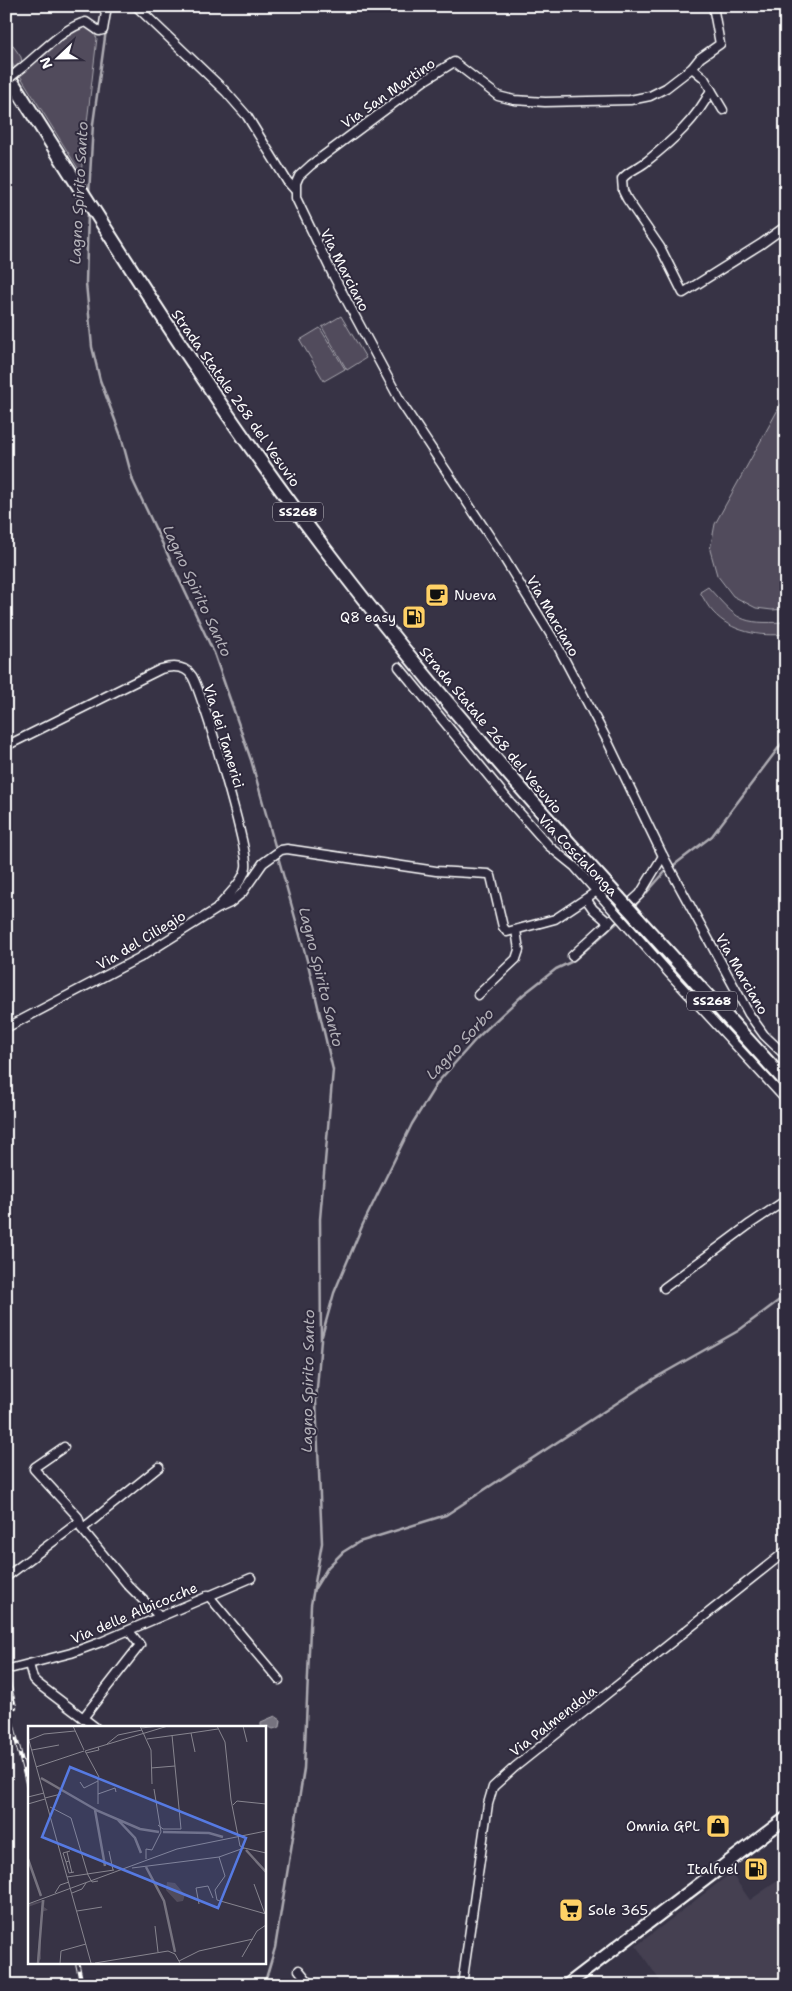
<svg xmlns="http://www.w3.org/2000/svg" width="792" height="1991" font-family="'Shantell Sans',sans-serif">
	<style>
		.built { fill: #444051 }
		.green { fill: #514c5c; stroke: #a8a6ae }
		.water { fill: #76737f; stroke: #adabb2 }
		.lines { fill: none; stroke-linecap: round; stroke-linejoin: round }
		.stream { stroke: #adabb2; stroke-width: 2.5 }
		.minor-casing { stroke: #fff; stroke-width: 11 }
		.secondary-casing { stroke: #fff; stroke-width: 15 }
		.trunk-casing { stroke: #fff; stroke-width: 16 }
		.minor { stroke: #2f2a3d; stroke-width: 8 }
		.secondary { stroke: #2f2a3d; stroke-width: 11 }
		.trunk { stroke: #2f2a3d; stroke-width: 12 }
		.rail-casing { stroke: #fff; stroke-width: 4.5 }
		.rail { stroke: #2f2a3d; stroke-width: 2.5; stroke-dasharray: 8; stroke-linecap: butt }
		.minor-bridge-casing { stroke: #fff; stroke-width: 11; stroke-linecap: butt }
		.trunk-bridge-casing { stroke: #fff; stroke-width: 16; stroke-linecap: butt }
		.minor-bridge { stroke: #2f2a3d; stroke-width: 8 }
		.trunk-bridge { stroke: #2f2a3d; stroke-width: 12 }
		.labels { text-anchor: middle; stroke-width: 4; stroke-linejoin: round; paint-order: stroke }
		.shield { fill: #2f2a3d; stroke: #c1bfc5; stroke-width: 1 }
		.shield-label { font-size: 12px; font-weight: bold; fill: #fff }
		.street-label { font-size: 14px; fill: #fff; stroke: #2f2a3d }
		.poi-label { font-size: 14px; fill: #fff; stroke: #2f2a3d; text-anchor: end }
		.water-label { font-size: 15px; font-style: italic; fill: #b4b2b9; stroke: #2f2a3d }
		.inset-river { fill: none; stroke: #76737f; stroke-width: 2.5 }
		.inset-road { fill: none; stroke: #87858f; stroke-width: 1 }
		.view { fill: #567ae2; fill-opacity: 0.15; stroke: #567ae2; stroke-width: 2.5 }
		.inset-edge { fill: none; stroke: #fff; stroke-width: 2.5 }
	</style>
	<rect width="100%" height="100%" fill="#373345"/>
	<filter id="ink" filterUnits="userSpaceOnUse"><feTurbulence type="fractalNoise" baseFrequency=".02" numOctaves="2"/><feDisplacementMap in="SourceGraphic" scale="10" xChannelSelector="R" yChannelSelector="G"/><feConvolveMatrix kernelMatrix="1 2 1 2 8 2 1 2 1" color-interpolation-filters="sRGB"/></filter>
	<g filter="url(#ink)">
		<path class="built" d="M 731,1873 L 750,1900 L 786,1875 L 786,1985 L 663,1985 L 636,1946 Z"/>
		<g class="green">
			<path d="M 81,26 L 89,27 L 97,38 L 81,173 L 19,74 L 60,39 Z"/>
			<path d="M 6,36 L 21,57 L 22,63 L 16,70 L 6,54 Z"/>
			<path d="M 341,316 L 366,358 L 347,370 L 322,327 Z"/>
			<path d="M 320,328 L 345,369 L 324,381 L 300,340 Z"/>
			<path d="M 786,395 L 786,609 L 772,610 L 756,608 L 733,596 L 717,575 L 710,550 L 715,524 Z"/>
			<path d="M 708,587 C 739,621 739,624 786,622 L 786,634 C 760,637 731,632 713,612 C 708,607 704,599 700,592 Z"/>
		</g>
		<path class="water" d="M 275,1716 L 281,1720 L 280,1727 L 273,1729 L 267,1726 L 264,1728 L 261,1726 L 261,1722 Z"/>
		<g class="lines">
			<g class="stream">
				<path d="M 89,194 L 93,124 L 106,30"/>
				<path d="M 88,212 L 86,283 L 92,347 L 100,380 L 121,436 L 133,481 L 214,653 L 251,760 L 308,964 L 333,1070 L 320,1219 L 321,1340 L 316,1401 L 322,1543 L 311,1605 L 304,1769 L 275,1948 L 264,1985"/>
				<path d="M 674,865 L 712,836 L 786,738"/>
				<path d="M 633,908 L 665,872"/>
				<path d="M 322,1336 L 334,1293 L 363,1224 L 412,1124 L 438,1082 L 477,1038 L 524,994 L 556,969 L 573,961 L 627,914"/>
				<path d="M 315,1588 L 328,1567 L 343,1552 L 359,1542 L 446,1515 L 655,1378 L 738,1331 L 786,1295"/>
			</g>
			<g class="minor-casing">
				<g id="minor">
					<path d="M 136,6 L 226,92 L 247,116 L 287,181 L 295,190"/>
					<path d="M 713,6 L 720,44 L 700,58 L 692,68 L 666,88 L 650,96 L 630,100 L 545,102 L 514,100 L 498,96 L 454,62 L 425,80 L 311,165 L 299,176 L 296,183 L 296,198 L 334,277 L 402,404 L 502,555 L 557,645 L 607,740 L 663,856 L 749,1014 L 764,1035 L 786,1056"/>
					<path d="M 23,67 C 39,54 66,26 86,22 L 99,31 L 103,30 L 107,6"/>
					<path d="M 692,68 L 704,78 L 723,110"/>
					<path d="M 711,90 C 697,119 672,141 647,161 C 639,168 628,171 622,179 L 623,191 L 627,199 L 660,247 L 683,293 L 761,244 L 786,226"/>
					<path d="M 399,667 L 510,802 L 549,846 L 575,867 L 607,903"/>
					<path d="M 6,746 L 161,669 C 172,666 185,665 192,676 C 202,692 249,851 246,867 C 244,881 227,896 218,907"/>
					<path d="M 586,899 L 593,909 L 609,923"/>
					<path d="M 629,928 L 669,973 L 786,1100"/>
					<path d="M 572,956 L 640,894 L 663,856"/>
					<path d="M 478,995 L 516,959 L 519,950 L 516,930"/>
					<path d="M 6,1028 L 139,958 L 217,909 L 230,903 L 242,893 L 263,863 L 281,850 L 287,849 L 436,871 L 488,874 L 491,876 L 503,927 L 507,932 L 555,919 L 597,891"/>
					<path d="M 664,1288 L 750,1224 L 786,1200"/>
					<path d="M 64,1447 L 35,1467 L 34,1469 L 78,1517 L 82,1529 L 128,1585 L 159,1616"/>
					<path d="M 82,1529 L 159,1467"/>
					<path d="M 6,1577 L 79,1522"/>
					<path d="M 208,1595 L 279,1680"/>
					<path d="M 29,1664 L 33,1679 L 37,1683 L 95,1727"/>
					<path d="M 13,1668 L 71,1653 L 101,1642 L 251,1578"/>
					<path d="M 83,1718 L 140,1645 L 129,1631"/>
					<path d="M 299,1970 L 311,1985"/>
					<path d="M 462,1985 L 488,1804 L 493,1787 L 515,1767 L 786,1551"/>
				</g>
			</g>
			<g class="secondary-casing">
				<path id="secondary" d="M 567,1985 L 786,1818"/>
			</g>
			<g class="trunk-casing">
				<g id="trunk">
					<path d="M 6,72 C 108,232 207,394 322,545 C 415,668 515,784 618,897"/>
					<path d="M 638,919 L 786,1082"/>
				</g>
			</g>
			<use href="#minor" class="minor"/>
			<use href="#secondary" class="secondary"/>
			<use href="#trunk" class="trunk"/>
			<g class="rail-casing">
				<g id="rail">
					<path d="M 6,1673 L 15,1707"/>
					<path d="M 6,1699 L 29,1790"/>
					<path d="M 77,1962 L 82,1985"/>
				</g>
			</g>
			<use href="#rail" class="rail"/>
			<g class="minor-bridge-casing">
				<g id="minor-bridge">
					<path d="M 6,81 L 23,67"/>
					<path d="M 607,903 L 629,928"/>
				</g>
			</g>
			<g class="trunk-bridge-casing">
				<path id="trunk-bridge" d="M 618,897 L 638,919"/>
			</g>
			<use href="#minor-bridge" class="minor-bridge"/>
			<use href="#trunk-bridge" class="trunk-bridge"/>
		</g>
	</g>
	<defs>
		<g id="cafe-square" transform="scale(1.25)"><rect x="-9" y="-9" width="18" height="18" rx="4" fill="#ffd166" stroke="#2f2a3d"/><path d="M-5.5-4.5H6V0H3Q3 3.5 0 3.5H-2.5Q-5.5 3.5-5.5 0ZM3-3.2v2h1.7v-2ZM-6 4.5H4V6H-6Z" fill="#111"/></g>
		<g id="fuel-square" transform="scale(1.25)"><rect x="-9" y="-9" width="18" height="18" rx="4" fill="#ffd166" stroke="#2f2a3d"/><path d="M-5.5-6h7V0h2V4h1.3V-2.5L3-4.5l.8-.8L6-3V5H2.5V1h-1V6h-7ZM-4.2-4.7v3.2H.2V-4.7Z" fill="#111"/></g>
		<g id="shop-square" transform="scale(1.25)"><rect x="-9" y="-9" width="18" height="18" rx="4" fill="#ffd166" stroke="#2f2a3d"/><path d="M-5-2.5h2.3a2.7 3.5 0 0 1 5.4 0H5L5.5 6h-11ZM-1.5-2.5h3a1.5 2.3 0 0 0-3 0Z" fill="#111"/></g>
		<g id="supermarket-square" transform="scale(1.25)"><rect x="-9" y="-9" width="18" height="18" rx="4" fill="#ffd166" stroke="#2f2a3d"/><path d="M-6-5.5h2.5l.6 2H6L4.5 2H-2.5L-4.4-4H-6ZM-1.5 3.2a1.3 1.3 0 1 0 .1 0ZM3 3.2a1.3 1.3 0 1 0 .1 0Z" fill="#111"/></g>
	</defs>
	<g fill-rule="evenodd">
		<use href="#cafe-square" x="437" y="595"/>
		<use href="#fuel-square" x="414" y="617"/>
		<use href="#shop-square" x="718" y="1826"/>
		<use href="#fuel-square" x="756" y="1869"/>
		<use href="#supermarket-square" x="571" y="1910"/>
	</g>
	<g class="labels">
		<g class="shield">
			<rect x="273" y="502.5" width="50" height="19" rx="4"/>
			<rect x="687" y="991.5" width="50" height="19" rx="4"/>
		</g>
		<g class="shield-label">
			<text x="298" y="516">SS268</text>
			<text x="712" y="1005">SS268</text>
		</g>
		<g class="street-label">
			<text transform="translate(388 93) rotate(-35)" y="5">Via San Martino</text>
			<text transform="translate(345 270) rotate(63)" y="5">Via Marciano</text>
			<text transform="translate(236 398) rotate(55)" y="5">Strada Statale 268 del Vesuvio</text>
			<text transform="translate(553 616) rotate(60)" y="5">Via Marciano</text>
			<text transform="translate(491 730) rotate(50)" y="5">Strada Statale 268 del Vesuvio</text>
			<text transform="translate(224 736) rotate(73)" y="5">Via dei Tamerici</text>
			<text transform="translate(578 855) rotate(46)" y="5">Via Coscialonga</text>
			<text transform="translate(141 940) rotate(-31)" y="5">Via del Ciliegio</text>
			<text transform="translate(742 974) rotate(60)" y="5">Via Marciano</text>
			<text transform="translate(134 1613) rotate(-23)" y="5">Via delle Albicocche</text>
			<text transform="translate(553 1721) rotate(-38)" y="5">Via Palmendola</text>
		</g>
		<g class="poi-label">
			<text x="454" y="600" text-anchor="start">Nueva</text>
			<text x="396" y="622">Q8 easy</text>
			<text x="700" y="1831">Omnia GPL</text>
			<text x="738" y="1874">Italfuel</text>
			<text x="588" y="1915" text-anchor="start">Sole 365</text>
		</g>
		<g class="water-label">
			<text transform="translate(79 193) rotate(-87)" y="5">Lagno Spirito Santo</text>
			<text transform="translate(197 591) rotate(65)" y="5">Lagno Spirito Santo</text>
			<text transform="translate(321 977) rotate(76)" y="5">Lagno Spirito Santo</text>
			<text transform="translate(460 1044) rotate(-47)" y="5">Lagno Sorbo</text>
			<text transform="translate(308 1381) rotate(-89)" y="5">Lagno Spirito Santo</text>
		</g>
	</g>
	<g transform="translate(28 1726)">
		<rect width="238" height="238" fill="#373345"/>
		<path d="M 139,156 L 147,157 L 157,169 L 155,175 L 149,176 L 138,164 ZM 17,174 L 16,181 L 20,184 L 13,186 L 13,233 L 9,237 L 14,176 L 0,181 L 0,178 Z" fill="#514c5c"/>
		<path class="inset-river" d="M 13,52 L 70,85 L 112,103 L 131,106M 67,84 L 77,140M 90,94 L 107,112 L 113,127M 135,106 L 181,107 L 195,111M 218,124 L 238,146M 0,133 L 13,170M 118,141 L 136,175 L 147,226M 10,237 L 15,174"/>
		<path class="inset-road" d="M 45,0 L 56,24M 112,0 L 123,24 L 124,58M 189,0 L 197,16 L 203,74 L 212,120 L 216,122M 215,0 L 219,16M 113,2 L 132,0M 163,7 L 190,3M 0,11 L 63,237M 119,13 L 163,7 L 167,26M 1,14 L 16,8 L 47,5M 79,18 L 90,9 L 114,4M 4,24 L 31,19M 57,25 L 140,0M 57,25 L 71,51M 58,27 L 71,24 L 70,21M 8,41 L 56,25M 123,42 L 147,40M 52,56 L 56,62 L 70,55M 70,68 L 87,62 L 88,66M 0,71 L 16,67M 17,72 L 33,68M 0,78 L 17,73M 70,78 L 70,53M 205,79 L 209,75 L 238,78M 22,81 L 43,92 L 60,149 L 64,156 L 70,155M 130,99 L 135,103 L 153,103 L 144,9M 216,122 L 238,127M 81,125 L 85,144M 39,126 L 44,147M 191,131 L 197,150 L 187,164 L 189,174 L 238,188M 118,133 L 118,123 L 124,124 L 133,106 L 126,63M 41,135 L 38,136 L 41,147 L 46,146M 38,136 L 35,127 L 42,125M 104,142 L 191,131 L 216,122M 39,151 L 86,144M 226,158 L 237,188M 27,167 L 32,159 L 41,156M 44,167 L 54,163 L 58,157M 0,178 L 149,123 L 238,105M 171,178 L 168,162 L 180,160 L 185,172M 49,185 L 74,181M 127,200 L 130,226M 214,231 L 229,205 L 238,199M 151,235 L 171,225 L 225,213M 32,237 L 33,225 L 58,218M 67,237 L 140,225 L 147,228 L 152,237"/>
		<path class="view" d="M 42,41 L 218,112 L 190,182 L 14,111 Z"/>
		<rect width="238" height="238" class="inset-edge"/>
	</g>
	<rect width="792" height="1991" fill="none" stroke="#2f2a3d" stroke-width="25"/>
	<rect x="12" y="12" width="767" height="1966" fill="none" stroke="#fff" stroke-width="2" filter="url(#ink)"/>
	<g transform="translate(58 58) rotate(248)" stroke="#2f2a3d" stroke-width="4" paint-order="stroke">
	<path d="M0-4L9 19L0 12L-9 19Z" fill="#ffffff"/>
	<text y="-8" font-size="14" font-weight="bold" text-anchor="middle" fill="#ffffff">N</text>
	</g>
</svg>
